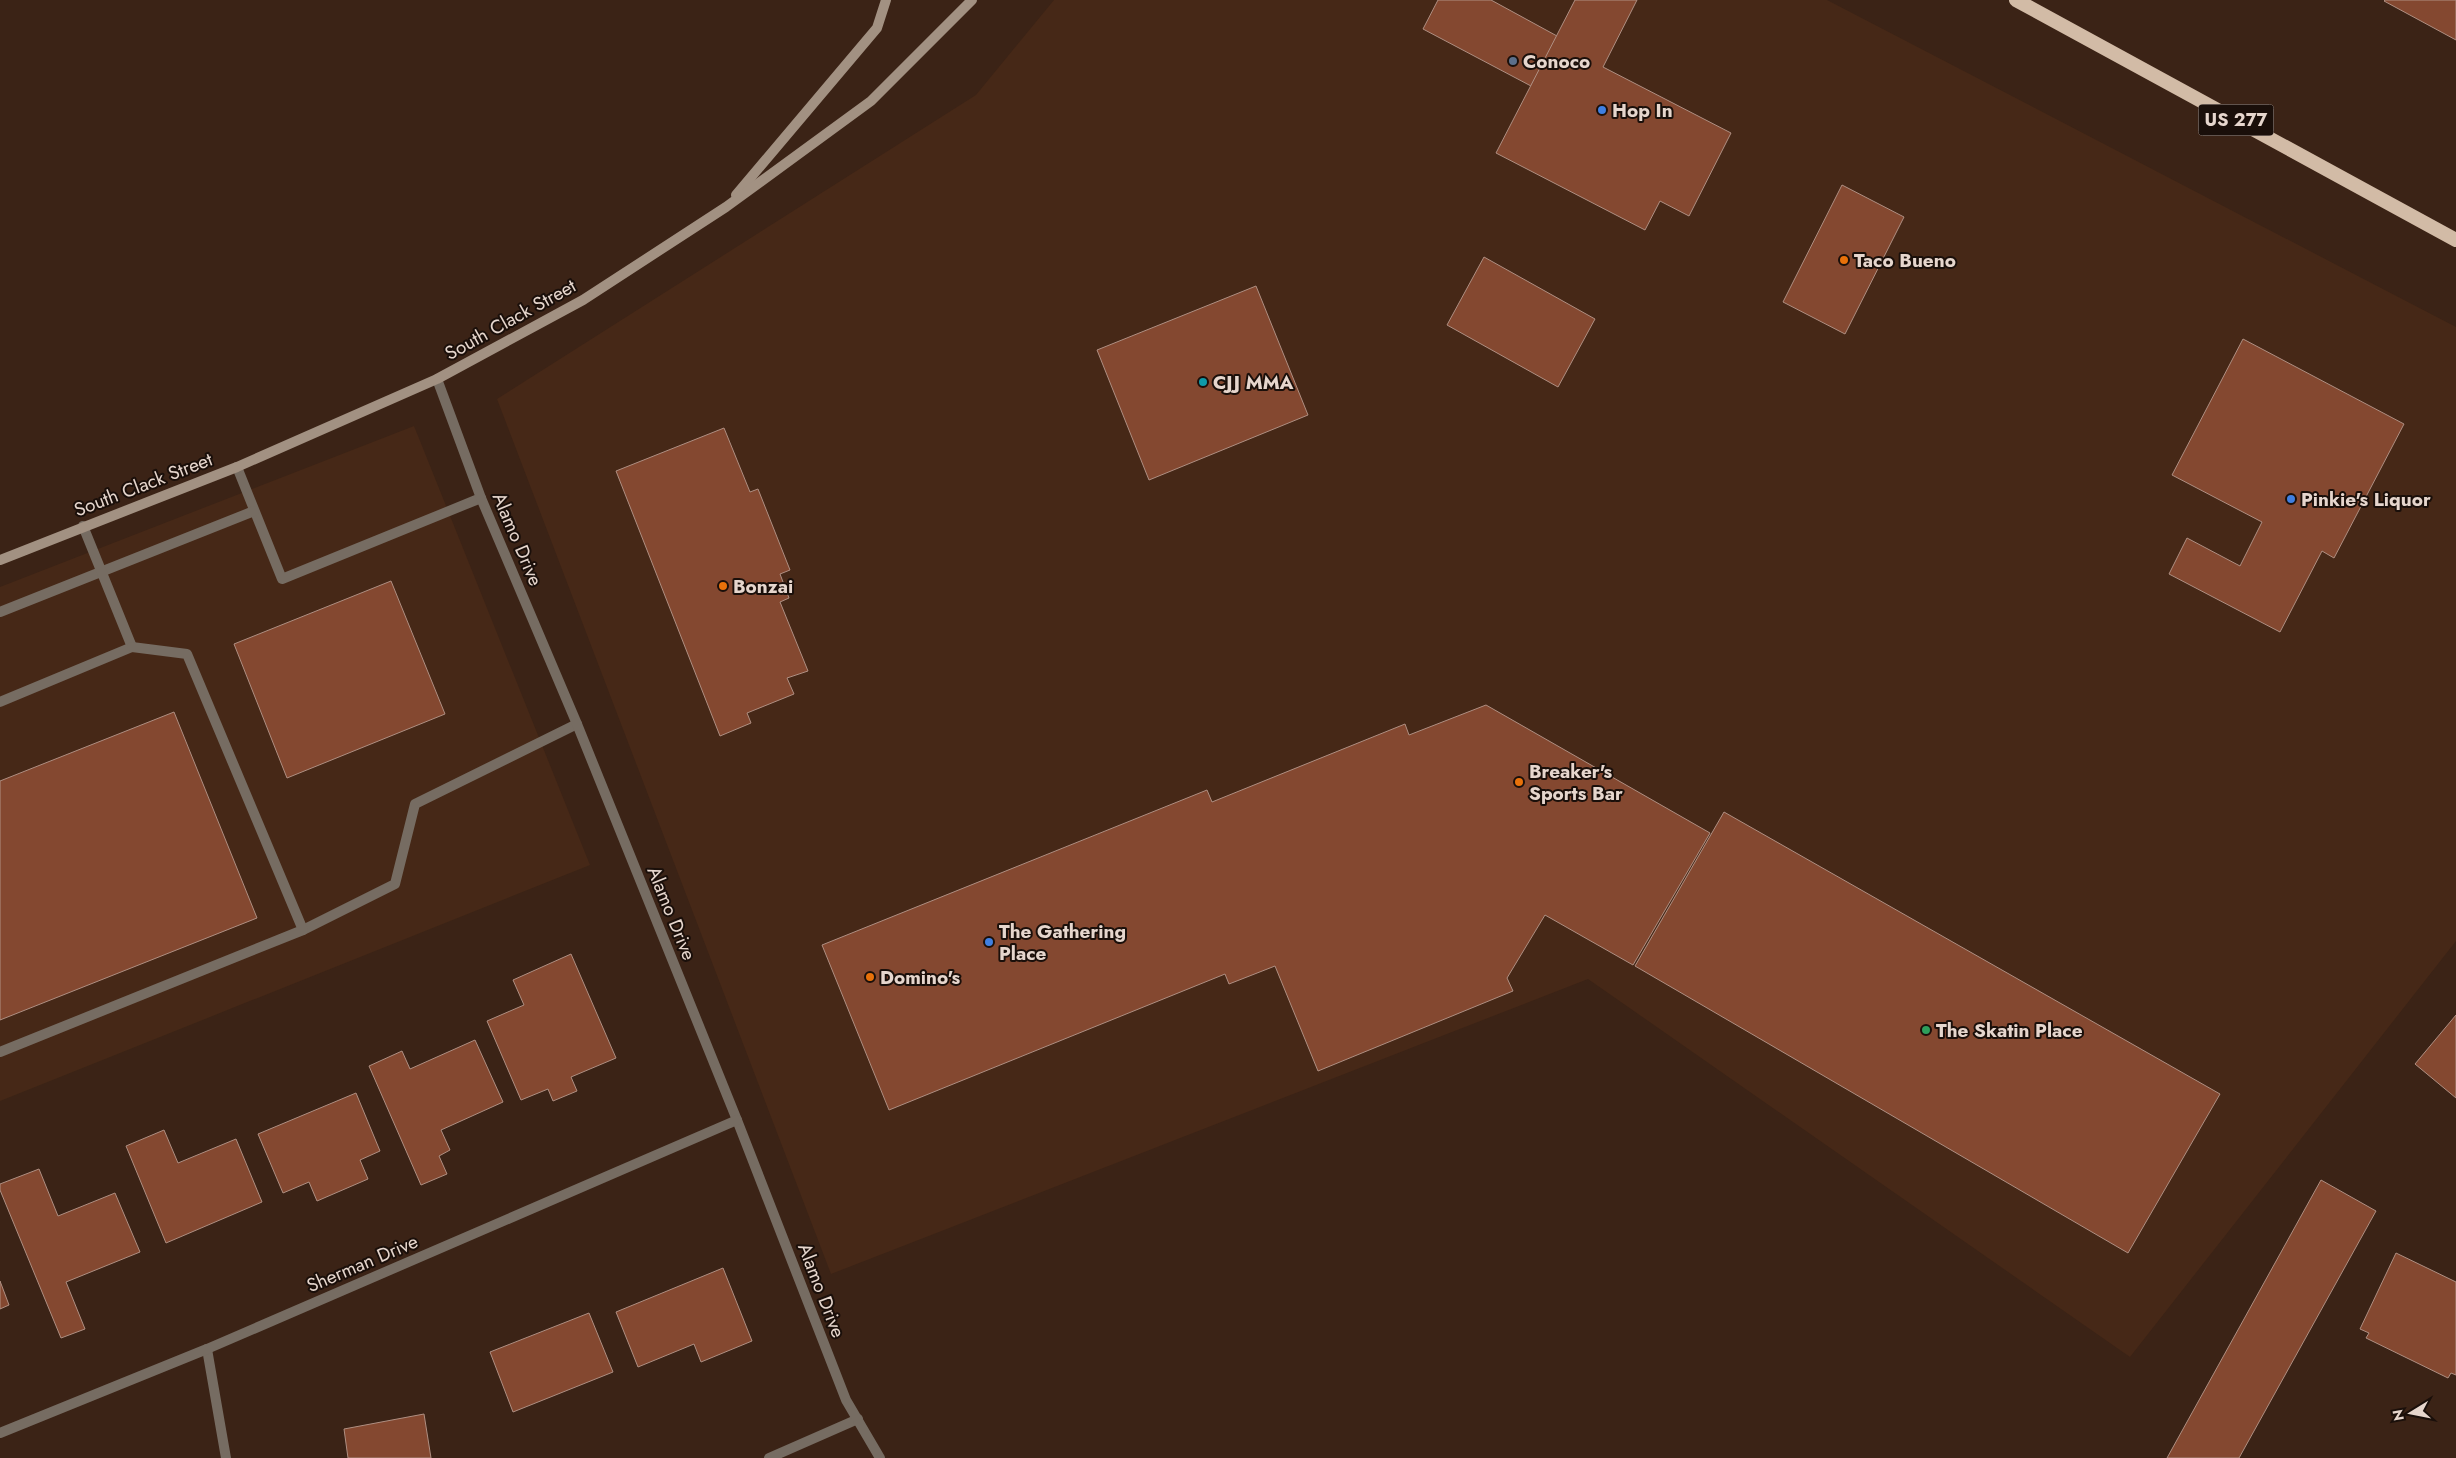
<svg xmlns="http://www.w3.org/2000/svg" width="2456" height="1458" font-family="Jost,sans-serif">
	<style>
		.built { fill: #462817 }
		.building { fill: #844830; stroke: #af8f82 }
		.lines { fill: none; stroke-linecap: round; stroke-linejoin: round }
		.service { stroke: #766c62; stroke-width: 10 }
		.minor { stroke: #766c62; stroke-width: 10 }
		.secondary { stroke: #a29182; stroke-width: 10 }
		.trunk { stroke: #d2bba6; stroke-width: 14 }
		.service-dot { fill: #5c6f8a; stroke: #1a0f0a; stroke-width: 2 }
		.shop-dot { fill: #3f7fe0; stroke: #1a0f0a; stroke-width: 2 }
		.food-dot { fill: #e8710a; stroke: #1a0f0a; stroke-width: 2 }
		.culture-dot { fill: #0f9aa8; stroke: #1a0f0a; stroke-width: 2 }
		.leisure-dot { fill: #2e9e5b; stroke: #1a0f0a; stroke-width: 2 }
		.labels { text-anchor: middle; stroke-width: 4; stroke-linejoin: round; paint-order: stroke }
		.shield { fill: #1a0f0a; stroke: #a99a92; stroke-width: 1 }
		.shield-label { font-size: 18px; font-weight: bold; fill: #e6d6cd }
		.poi-label { font-size: 19px; font-weight: bold; fill: #e6d6cd; stroke: #1a0f0a; text-anchor: start }
		.street-label { font-size: 19px; fill: #e6d6cd; stroke: #1a0f0a }
	</style>
	<rect width="100%" height="100%" fill="#3b2316"/>
	<g class="built">
		<path d="M 1054,0 L 1827,0 L 2456,327 L 2456,941 L 2130,1357 L 1588,979 L 831,1274 L 497,399 L 976,95 Z"/>
		<path d="M 414,426 L 590,865 L 0,1101 L 0,587 Z"/>
	</g>
	<g class="building">
		<path d="M 1438,0 L 1491,0 L 1557,36 L 1531,86 L 1423,29 Z"/>
		<path d="M 1575,0 L 1637,0 L 1603,67 L 1731,133 L 1689,216 L 1660,201 L 1645,230 L 1496,153 Z"/>
		<path d="M 2385,0 L 2456,0 L 2456,40 L 2384,1 Z"/>
		<path d="M 1842,185 L 1904,217 L 1845,334 L 1783,302 Z"/>
		<path d="M 1484,257 L 1595,319 L 1558,387 L 1447,325 Z"/>
		<path d="M 1256,286 L 1308,415 L 1149,480 L 1097,350 Z"/>
		<path d="M 2243,339 L 2404,424 L 2334,558 L 2322,551 L 2280,632 L 2169,574 L 2187,538 L 2240,566 L 2262,522 L 2172,475 Z"/>
		<path d="M 724,428 L 750,492 L 758,489 L 790,570 L 780,574 L 789,598 L 780,602 L 808,671 L 787,678 L 794,694 L 747,713 L 751,723 L 720,736 L 616,471 Z"/>
		<path d="M 391,581 L 445,714 L 287,778 L 234,644 Z"/>
		<path d="M 1486,705 L 1710,833 L 1633,965 L 1545,915 L 1507,978 L 1513,991 L 1318,1071 L 1275,966 L 1229,984 L 1225,974 L 889,1110 L 822,945 L 1207,790 L 1212,802 L 1405,724 L 1409,735 Z"/>
		<path d="M 174,712 L 257,918 L 0,1020 L 0,781 Z"/>
		<path d="M 1724,812 L 2220,1094 L 2128,1253 L 1635,966 Z"/>
		<path d="M 571,954 L 616,1058 L 571,1077 L 577,1091 L 553,1101 L 548,1089 L 521,1100 L 487,1021 L 524,1005 L 513,980 Z"/>
		<path d="M 2456,1015 L 2456,1098 L 2415,1064 Z"/>
		<path d="M 475,1040 L 503,1102 L 441,1130 L 450,1150 L 439,1156 L 447,1174 L 421,1185 L 369,1066 L 402,1051 L 410,1069 Z"/>
		<path d="M 356,1093 L 380,1151 L 360,1160 L 368,1179 L 317,1201 L 309,1182 L 283,1193 L 258,1134 Z"/>
		<path d="M 164,1130 L 178,1163 L 236,1139 L 262,1202 L 166,1243 L 126,1146 Z"/>
		<path d="M 39,1169 L 58,1216 L 115,1193 L 140,1252 L 66,1282 L 85,1329 L 61,1338 L 0,1190 L 0,1184 Z"/>
		<path d="M 2321,1180 L 2376,1211 L 2239,1458 L 2167,1458 Z"/>
		<path d="M 2396,1253 L 2456,1282 L 2456,1375 L 2451,1373 L 2448,1378 L 2366,1338 L 2369,1333 L 2360,1329 Z"/>
		<path d="M 723,1268 L 752,1341 L 701,1362 L 694,1344 L 638,1367 L 616,1312 Z"/>
		<path d="M 0,1281 L 9,1305 L 0,1309 Z"/>
		<path d="M 589,1313 L 613,1372 L 513,1412 L 490,1352 Z"/>
		<path d="M 424,1414 L 431,1458 L 348,1458 L 344,1429 Z"/>
	</g>
	<g class="lines">
		<g class="service">
			<path d="M 237,467 L 282,579 L 481,498"/>
			<path d="M 0,612 L 254,511"/>
			<path d="M 0,702 L 132,647 L 83,526"/>
			<path d="M 303,930 L 395,884 L 415,804 L 577,724"/>
			<path d="M 0,1052 L 303,930 L 187,654 L 132,647"/>
			<path d="M 769,1458 L 858,1419"/>
		</g>
		<g class="minor">
			<path d="M 437,379 L 481,498 L 577,724 L 737,1120 L 846,1400 L 880,1458"/>
			<path d="M 207,1349 L 226,1458"/>
			<path d="M 0,1433 L 207,1349 L 737,1120"/>
		</g>
		<g class="secondary">
			<path d="M 736,195 L 877,28 L 886,0"/>
			<path d="M 0,560 L 237,467 L 437,379 L 583,300 L 726,207 L 871,101 L 972,0"/>
		</g>
		<path class="trunk" d="M 2016,0 L 2456,240"/>
	</g>
	<circle class="service-dot" cx="1513" cy="61" r="5"/>
	<g class="shop-dot">
		<circle cx="1602" cy="110" r="5"/>
		<circle cx="2291" cy="499" r="5"/>
		<circle cx="989" cy="942" r="5"/>
	</g>
	<g class="food-dot">
		<circle cx="1844" cy="260" r="5"/>
		<circle cx="723" cy="586" r="5"/>
		<circle cx="1519" cy="782" r="5"/>
		<circle cx="870" cy="977" r="5"/>
	</g>
	<circle class="culture-dot" cx="1203" cy="382" r="5"/>
	<circle class="leisure-dot" cx="1926" cy="1030" r="5"/>
	<g class="labels">
		<rect class="shield" x="2198.5" y="104.5" width="75" height="31" rx="4"/>
		<g class="shield-label">
			<text x="2236" y="126">US 277</text>
		</g>
		<g class="poi-label">
			<text x="1523" y="68">Conoco</text>
			<text x="1612" y="117">Hop In</text>
			<text x="1854" y="267">Taco Bueno</text>
			<text x="1213" y="389">CJJ MMA</text>
			<text x="2301" y="506">Pinkie's Liquor</text>
			<text x="733" y="593">Bonzai</text>
			<text x="1529" y="778">Breaker's<tspan x="1529" dy="22">Sports Bar</tspan></text>
			<text x="999" y="938">The Gathering<tspan x="999" dy="22">Place</tspan></text>
			<text x="880" y="984">Domino's</text>
			<text x="1936" y="1037">The Skatin Place</text>
		</g>
		<g class="street-label">
			<text transform="translate(510 319) rotate(-29)" y="7">South Clack Street</text>
			<text transform="translate(143 484) rotate(-21)" y="7">South Clack Street</text>
			<text transform="translate(518 539) rotate(67)" y="7">Alamo Drive</text>
			<text transform="translate(672 913) rotate(68)" y="7">Alamo Drive</text>
			<text transform="translate(362 1263) rotate(-23)" y="7">Sherman Drive</text>
			<text transform="translate(822 1290) rotate(69)" y="7">Alamo Drive</text>
		</g>
	</g>
	<g transform="translate(2411 1413) rotate(260)" stroke="#1a0f0a" stroke-width="4" paint-order="stroke">
	<path d="M0-4L9 19L0 12L-9 19Z" fill="#e6d6cd"/>
	<text y="-8" font-size="14" font-weight="bold" text-anchor="middle" fill="#e6d6cd">N</text>
	</g>
</svg>
